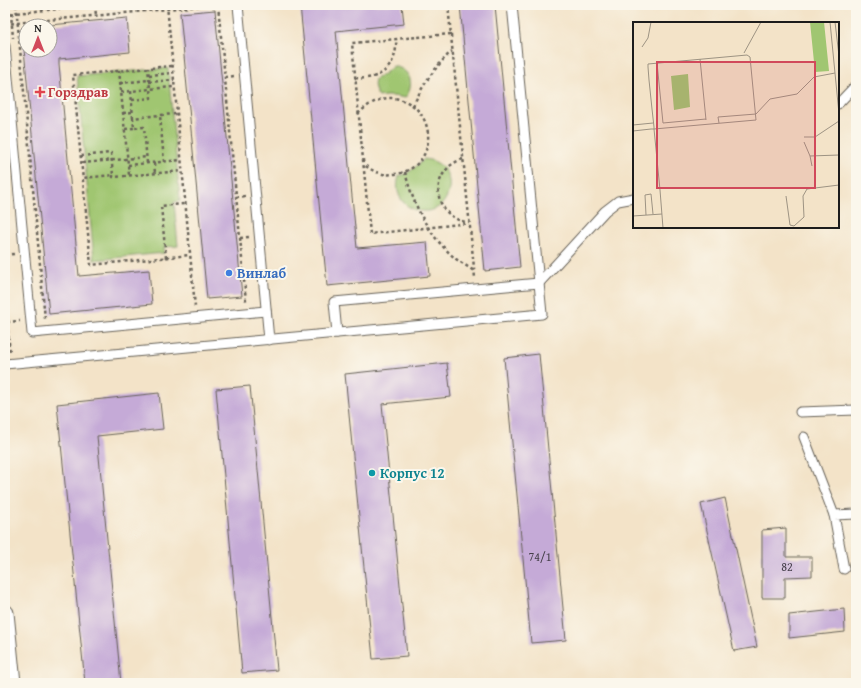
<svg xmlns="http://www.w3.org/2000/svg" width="861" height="688" font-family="'Gentium Book Plus',serif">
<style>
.green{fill:#a0c671;stroke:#5e7146}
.building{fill:#c5aad7}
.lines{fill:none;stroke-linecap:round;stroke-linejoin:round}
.lane-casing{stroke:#676258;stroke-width:11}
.street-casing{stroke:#676258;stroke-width:19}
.path{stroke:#676258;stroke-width:2.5;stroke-dasharray:3 3;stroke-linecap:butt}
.lane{stroke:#fff;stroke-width:9}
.street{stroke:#fff;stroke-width:17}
.health-dot{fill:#e0444e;stroke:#fbf7ec;stroke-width:1.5}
.shop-dot{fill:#3f7fe0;stroke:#fbf7ec;stroke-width:1.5}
.culture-dot{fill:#0f9aa8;stroke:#fbf7ec;stroke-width:1.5}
.labels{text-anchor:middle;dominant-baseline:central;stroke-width:4;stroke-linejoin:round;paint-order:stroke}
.number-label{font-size:12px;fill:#46404b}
.health-label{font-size:14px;font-weight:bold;fill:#be3a42;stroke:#fbf7ec;text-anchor:start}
.shop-label{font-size:14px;font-weight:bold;fill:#366cbe;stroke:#fbf7ec;text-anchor:start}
.culture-label{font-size:14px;font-weight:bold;fill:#0d838f;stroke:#fbf7ec;text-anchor:start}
.inset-road{fill:none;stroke:#9d9383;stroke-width:1}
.view{fill:#d1495b;fill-opacity:0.15;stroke:#d1495b;stroke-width:2}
.inset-edge{fill:none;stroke:#1c1c1c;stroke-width:2}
</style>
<rect width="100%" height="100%" fill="#fbf7ec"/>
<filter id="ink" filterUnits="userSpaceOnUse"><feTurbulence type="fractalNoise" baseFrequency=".025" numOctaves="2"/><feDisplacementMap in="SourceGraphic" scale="8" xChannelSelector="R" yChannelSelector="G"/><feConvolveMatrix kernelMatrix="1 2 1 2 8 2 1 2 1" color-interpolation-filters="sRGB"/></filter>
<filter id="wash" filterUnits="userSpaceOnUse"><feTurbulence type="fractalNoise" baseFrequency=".012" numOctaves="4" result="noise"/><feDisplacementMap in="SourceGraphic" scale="16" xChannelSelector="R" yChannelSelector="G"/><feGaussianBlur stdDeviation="0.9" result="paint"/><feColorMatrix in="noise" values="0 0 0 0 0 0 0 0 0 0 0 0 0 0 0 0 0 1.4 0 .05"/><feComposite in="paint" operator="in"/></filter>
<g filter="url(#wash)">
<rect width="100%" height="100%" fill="#f3e3c8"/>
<g class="green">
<path d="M 393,66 C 410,69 416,84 405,98 C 396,96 388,95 379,97 C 375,92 373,86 375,79 C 382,76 387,72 393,66 Z"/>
<polygon points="168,68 180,201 174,202 178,246 164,247 164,253 94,260 77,76"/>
<path d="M 424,159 C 461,162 455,214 422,211 C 416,211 410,208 405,204 C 397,196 396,186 399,176 C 410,173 416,167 424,159 Z"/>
</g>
<g id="blocks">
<g class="building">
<polygon points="300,5 402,5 404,24 336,31 357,248 427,242 430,276 327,286"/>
<polygon points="460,5 495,5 520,267 485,271"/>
<polygon points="215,10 242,296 207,299 180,13"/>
<polygon points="127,18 130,52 59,59 59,64 79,276 149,270 152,304 49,314 22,28 26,28 26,50 50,50 50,25"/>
<polygon points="539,354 566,640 531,643 504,358"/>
<polygon points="447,363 451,397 382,404 407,656 373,659 345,374"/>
<polygon points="250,386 277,670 242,673 216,389"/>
<polygon points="159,393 163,429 97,436 121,683 85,683 57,404"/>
<polygon points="725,498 757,647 734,651 701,504"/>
<polygon points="786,528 786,557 812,557 812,576 785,577 785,598 762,598 762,530"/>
<polygon points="844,609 845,632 789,638 789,615"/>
</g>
</g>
</g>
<g filter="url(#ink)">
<use href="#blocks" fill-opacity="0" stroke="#676258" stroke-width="1"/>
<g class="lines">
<g class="lane-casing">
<g id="lane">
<polyline points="238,5 269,340"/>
<polyline points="5,46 32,333 266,311"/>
<polyline points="838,104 856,85"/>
<polyline points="337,333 334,302 539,283 605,211 618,201 634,198"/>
<polyline points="5,364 542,314 512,5"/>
<polyline points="800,412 856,410"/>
<polyline points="804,437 834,515"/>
<polyline points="844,569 834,515 856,514"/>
</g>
</g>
<g class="street-casing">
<polyline id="street" points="5,613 12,683"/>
</g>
<g class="path">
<polyline points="16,5 45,319"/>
<polyline points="95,5 96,16"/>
<polyline points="167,5 195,307"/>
<polyline points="218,5 246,301"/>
<polyline points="448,5 475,278"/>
<polyline points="11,13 13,38"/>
<polyline points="5,14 99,5"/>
<polyline points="5,24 211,5"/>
<polyline points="451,34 352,43 370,234 469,223"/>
<polyline points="172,66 73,75 91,265 190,255"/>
<polyline points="119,70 129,175"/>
<polyline points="149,75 173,73"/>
<polyline points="225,77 235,76"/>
<path d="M 355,78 C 381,81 398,66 396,39"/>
<polyline points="149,82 174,80"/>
<polyline points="120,83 149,80"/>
<polyline points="121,92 131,91"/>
<polyline points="132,100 151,98 150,89 174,87"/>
<path d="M 413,106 C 423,84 435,67 452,51"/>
<polyline points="123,113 133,112"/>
<path d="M 358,114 C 369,103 383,95 399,99 C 436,109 439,162 401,173 C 395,174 389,175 383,174 C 375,172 370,169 364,165"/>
<polyline points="133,118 131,91 150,89 148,68"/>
<polyline points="125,129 134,128"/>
<polyline points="81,156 111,153 113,175 83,178"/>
<path d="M 463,159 C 457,161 451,164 447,169 C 429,189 441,218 466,222"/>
<polyline points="164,162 160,115 177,114"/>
<polyline points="82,163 147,157"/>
<polyline points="147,163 144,127 134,128 133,118 160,115"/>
<polyline points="154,163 155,173"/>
<polyline points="128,165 181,160"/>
<path d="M 405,172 C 414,207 428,235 456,259 C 462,263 468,267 474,271"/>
<polyline points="113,175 113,177 182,171"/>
<polyline points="236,197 246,196"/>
<polyline points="240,238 249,237"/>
<polyline points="5,255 14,254"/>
<polyline points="166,258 161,206 185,204"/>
<polyline points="5,300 10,353"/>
<polyline points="7,322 20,321"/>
</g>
<use href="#lane" class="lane"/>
<use href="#street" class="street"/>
</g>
</g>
<path class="health-dot" d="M38 86h4v4h4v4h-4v4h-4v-4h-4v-4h4z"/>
<circle class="shop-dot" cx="229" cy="273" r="4"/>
<circle class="culture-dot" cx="372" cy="473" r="4"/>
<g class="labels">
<g class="number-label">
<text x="540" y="556">74/1</text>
<text x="787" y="566">82</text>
</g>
<g class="health-label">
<text x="48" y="92">Горздрав</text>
</g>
<g class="shop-label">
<text x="237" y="273">Винлаб</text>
</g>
<g class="culture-label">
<text x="380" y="473">Корпус 12</text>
</g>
</g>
<g transform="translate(633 22)">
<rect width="206" height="206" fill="#f3e3c8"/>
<path d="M 177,0 L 191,0 L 196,49 L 182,50 ZM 55,52 L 57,85 L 41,88 L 38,54 Z" fill="#a0c671"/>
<path class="inset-road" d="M 197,0 L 206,92M 202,0 L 206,34M 9,25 L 15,16 L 18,0M 111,31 L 128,0M 67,37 L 73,98M 24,41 L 30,101 L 73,97M 86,101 L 85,95 L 123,92 L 137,77 L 164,72 L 181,55 L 202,51M 0,103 L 20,101M 0,109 L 18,107 L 21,107 L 123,98 L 117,35 L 114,33 L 15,42 L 15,45 L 16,58 L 19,87 L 21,105 L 21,107 L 27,168 L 30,206M 171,115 L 182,115 L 206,99M 171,120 L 177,134M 179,144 L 177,134 L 206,133M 153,174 L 157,203 L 161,204 L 171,195 L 170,174 L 174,167 L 206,163M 13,193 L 12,173 L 18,172 L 20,192M 0,194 L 29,192"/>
<path class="view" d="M 24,40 L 182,40 L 182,166 L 24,166 Z"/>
<rect width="206" height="206" class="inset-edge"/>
</g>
<rect width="861" height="688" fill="none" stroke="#fbf7ec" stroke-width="20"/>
<g transform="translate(38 38)"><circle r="19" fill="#fbf7ec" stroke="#a29f99"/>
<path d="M0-3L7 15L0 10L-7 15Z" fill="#d1495b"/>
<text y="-6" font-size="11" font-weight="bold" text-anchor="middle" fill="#1c1c1c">N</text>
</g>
</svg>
